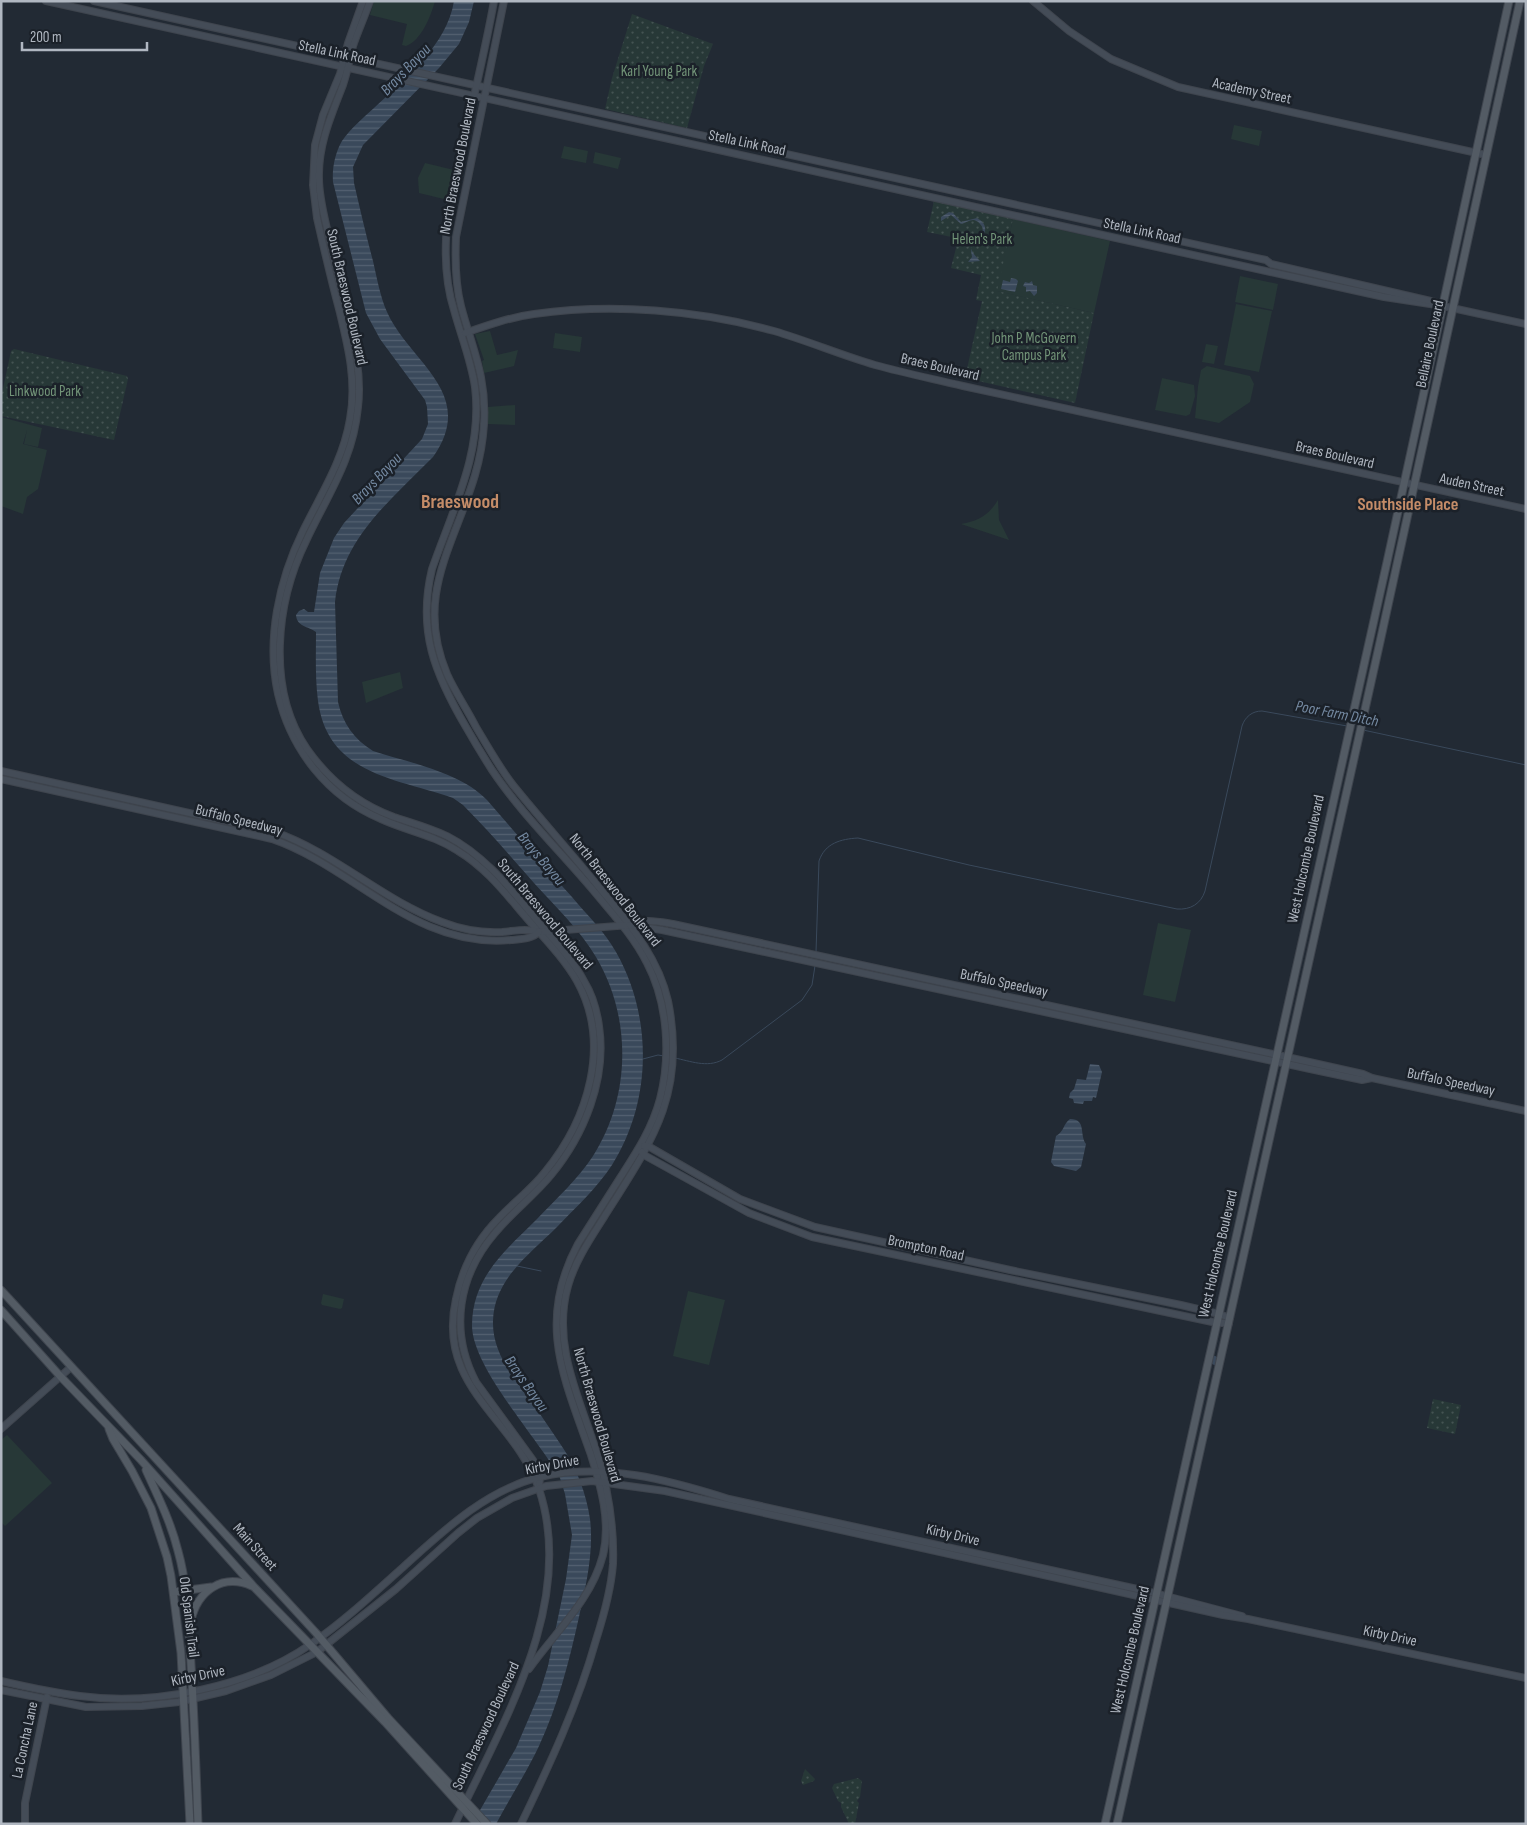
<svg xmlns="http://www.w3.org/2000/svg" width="1527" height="1825" font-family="'Sofia Sans Condensed',sans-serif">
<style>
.green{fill:#273837}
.park{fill:url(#park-dots)}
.water{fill:url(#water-rules)}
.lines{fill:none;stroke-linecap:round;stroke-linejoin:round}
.stream{stroke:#3a495b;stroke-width:1}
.river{stroke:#3a495b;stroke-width:8}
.secondary-casing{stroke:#3f454e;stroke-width:8}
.primary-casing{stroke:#3f454e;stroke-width:9}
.secondary{stroke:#444c57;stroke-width:6}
.primary{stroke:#535b64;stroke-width:7}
.labels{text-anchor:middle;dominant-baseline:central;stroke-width:5;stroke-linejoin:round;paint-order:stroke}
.street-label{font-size:15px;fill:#b0b7c1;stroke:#1b2129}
.park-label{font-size:15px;fill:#729478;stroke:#1b2129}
.water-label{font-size:16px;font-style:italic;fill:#7489a1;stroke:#1b2129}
.quarter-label{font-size:18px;font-weight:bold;fill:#c48c68;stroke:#1b2129}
.district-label{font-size:20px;font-weight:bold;fill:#c48c68;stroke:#1b2129}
</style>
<defs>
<pattern id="park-dots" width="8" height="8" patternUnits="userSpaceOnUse" patternTransform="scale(1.25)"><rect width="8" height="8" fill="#273837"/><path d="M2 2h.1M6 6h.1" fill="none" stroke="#445352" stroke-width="1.8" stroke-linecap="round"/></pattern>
<pattern id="water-rules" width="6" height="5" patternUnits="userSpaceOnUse" patternTransform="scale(1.25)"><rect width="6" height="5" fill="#3a495b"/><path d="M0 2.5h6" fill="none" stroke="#546171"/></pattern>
</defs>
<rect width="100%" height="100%" fill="#222a34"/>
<g class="green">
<path d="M 374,1 L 435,1 C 431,16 421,41 406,46 L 402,45 L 407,24 L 370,15 Z"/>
<polygon points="1234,125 1262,131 1259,146 1231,139"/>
<polygon points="564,146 588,151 586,163 561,158"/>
<polygon points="595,152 621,158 618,169 593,163"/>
<polygon points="425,163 454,170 448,200 419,193 418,178"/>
<polygon points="1013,219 1110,241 1094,313 996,291"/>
<polygon points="1240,276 1278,284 1273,310 1235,302"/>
<polygon points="1236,304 1272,311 1259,372 1224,365"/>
<polygon points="490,331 497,355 518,350 514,366 484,373 482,361 484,360 475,334"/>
<polygon points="555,333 582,337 580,352 553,348"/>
<polygon points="1206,344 1218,346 1214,364 1202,362"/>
<polygon points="1207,366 1250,376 1254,384 1250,402 1219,423 1195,418 1198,386 1201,370"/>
<polygon points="1162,378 1194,385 1195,396 1190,414 1186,416 1155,410"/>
<polygon points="515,405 515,425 488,424 488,407"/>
<polygon points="1,417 42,428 38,447 24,444 27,430 23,444 47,450 38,489 27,497 23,514 1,506"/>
<path d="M 998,500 L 999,520 L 1009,540 L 961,524 C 978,521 988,516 998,500 Z"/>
<polygon points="400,672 403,688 366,703 362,682"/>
<polygon points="1158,923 1191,930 1175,1002 1143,995"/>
<polygon points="688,1291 725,1300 709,1365 673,1356"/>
<polygon points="323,1294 344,1299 342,1308 340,1309 322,1305 321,1303"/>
<polygon points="7,1435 52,1483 5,1526 1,1522 1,1440"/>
</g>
<g class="park">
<polygon points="632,14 713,44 704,66 687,128 605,109 612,78"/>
<polygon points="934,201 1013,219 997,291 1094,313 1075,403 965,378 982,301 976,300 981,275 951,268 957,244 952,243 952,237 927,232"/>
<polygon points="14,349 127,376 128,379 114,440 1,416 1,398 11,351"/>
<polygon points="1433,1399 1461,1405 1455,1434 1427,1428"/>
<polygon points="805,1769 815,1779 814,1781 803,1785 801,1781"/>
<polygon points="858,1778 862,1781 860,1797 857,1801 859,1803 855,1824 849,1824 841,1807 841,1803 838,1801 832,1788 834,1784"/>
</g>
<g class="water">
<path d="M 454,1 L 474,1 L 469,22 L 459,44 L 439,68 L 363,145 L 353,167 L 354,183 C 360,209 366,235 373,261 C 377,278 380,296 387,312 C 410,363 478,393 433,457 C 390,501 342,538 335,602 L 338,702 C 343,724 354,739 373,751 C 410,763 460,772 487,800 C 515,832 543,865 572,897 C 587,915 605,932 616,952 C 653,1017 652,1102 612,1165 C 597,1188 576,1207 557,1227 C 530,1254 494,1279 493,1321 C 492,1354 515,1379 533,1404 C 543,1418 553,1433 563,1448 C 577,1469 586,1493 590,1519 C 594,1552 586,1585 579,1617 C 569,1662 558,1705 539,1746 C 526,1773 510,1798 496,1824 L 472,1824 L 516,1748 L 540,1692 L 548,1666 L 566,1579 L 572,1535 L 565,1494 L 560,1478 C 538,1438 473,1369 472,1326 C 472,1277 506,1250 537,1219 C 556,1199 578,1179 593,1156 C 631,1097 632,1017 596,957 C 580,930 555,906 534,883 C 511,857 488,830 463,805 L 453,798 C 396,778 328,775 318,701 C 315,678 316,655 316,632 C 308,626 297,627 296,615 L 299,611 L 304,609 L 308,612 L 314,612 L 320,573 L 334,538 L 344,523 L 422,439 L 428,424 L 427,407 L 425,400 L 380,339 L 366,313 L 333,182 C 332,168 335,153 342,141 C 351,128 363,118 374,108 C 405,79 447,45 454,1 Z"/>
<path d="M 949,212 L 953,213 L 961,222 L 977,218 C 984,222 987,227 984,234 C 971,248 965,245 980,261 L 968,262 L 972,257 L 971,250 L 972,244 C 976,238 988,232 980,224 C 979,222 975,220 973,220 C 969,220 965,223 961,224 L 951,215 L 941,221 L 941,217 Z"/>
<polygon points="1011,278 1016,279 1018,281 1015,292 1001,289 1003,280 1010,282"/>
<polygon points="1032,281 1033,285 1037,286 1037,293 1034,296 1030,291 1026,292 1026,287 1023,286 1025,282 1029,283"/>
<polygon points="1090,1064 1099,1065 1102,1072 1096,1098 1093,1097 1092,1101 1084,1101 1083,1104 1074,1103 1073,1099 1069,1098 1070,1093 1074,1089 1077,1079 1086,1080"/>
<path d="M 1070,1119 C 1087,1119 1079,1135 1086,1144 L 1081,1167 L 1076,1171 L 1054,1166 L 1051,1162 L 1056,1136 C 1064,1132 1063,1124 1070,1119 Z"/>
</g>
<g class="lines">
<g class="stream">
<polyline points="1363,730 1526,765"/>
<path d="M 816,952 L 819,861 C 825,843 841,839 858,838 L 969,865 L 1177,909 C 1190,910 1201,904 1205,891 L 1242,726 C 1245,717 1252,711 1262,711 L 1347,726"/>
<path d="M 675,1058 C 690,1061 707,1068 722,1060 L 802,1000 L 812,985 L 815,966"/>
<polyline points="643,1059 658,1055 664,1056"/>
<polyline points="517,1266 541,1271"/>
</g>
<polyline class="river" points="1214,1360 1215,1361"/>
<g class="secondary-casing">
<g id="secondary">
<polyline points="46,1 1116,238 1384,297 1443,306 1526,324"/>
<polyline points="94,1 1266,260 1271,264 1435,302"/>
<path d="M 363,1 L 348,43 L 340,74 L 323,115 L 315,145 L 313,185 L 317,218 C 324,249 331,279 339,309 C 348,346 357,381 350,419 C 343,461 321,494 303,531 C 279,580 266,640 278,694 C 291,750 328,797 381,819 C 407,831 434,835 458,851 C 488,869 508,897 531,923 C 547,941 565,960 577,981 C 612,1044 588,1120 545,1172 C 532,1189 514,1202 499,1218 C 477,1240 462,1269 456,1299 C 436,1388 515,1418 539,1489 C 577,1603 502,1724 455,1824"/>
<path d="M 370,1 C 365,16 358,31 353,46 C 350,59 347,73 343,85 C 331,116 318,145 319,178 C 319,197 324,215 328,233 C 334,260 340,286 346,312 C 354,343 362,374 358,407 C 353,460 328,494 306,541 C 276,602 266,689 307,749 C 329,780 358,804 394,817 C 412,823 430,828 447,836 C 486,856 512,891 540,924 C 555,942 573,960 584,981 C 592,994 597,1011 599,1026 C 607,1079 584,1135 551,1175 C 534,1196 512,1212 495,1233 C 458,1276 449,1331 476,1382 L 533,1460 L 540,1477 L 539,1488"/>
<path d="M 494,1 C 485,51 473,100 462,149 C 455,179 447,208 446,239 C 445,262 447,288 454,310 C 461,336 471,360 475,387 C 483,452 453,509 432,569 C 417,631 435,674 466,727 C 474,741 483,756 492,770 C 520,812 559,850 592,889 C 611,912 633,935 647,963 C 668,1003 671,1056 660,1099 C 652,1129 636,1153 620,1178 C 606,1200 592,1222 578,1244 C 536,1322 564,1378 591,1455 C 601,1487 611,1522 603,1555 C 591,1601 555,1632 529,1669"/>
<path d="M 504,1 L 456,237 C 455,260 455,283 461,306 C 472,348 487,377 484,424 C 483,441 480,458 475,475 C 454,546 414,596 447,674 C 455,692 467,709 476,727 C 488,747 499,767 513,785 C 542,821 573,855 602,891 C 630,925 658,957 668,1001 C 687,1094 651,1143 604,1217 C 590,1239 575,1261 568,1286 C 548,1357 593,1420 606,1487 C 611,1512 614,1539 613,1564 C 611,1590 604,1615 596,1640 C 578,1704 550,1764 521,1824"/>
<polyline points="1033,1 1069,31 1111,59 1178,87 1486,155"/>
<path d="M 465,333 C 488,325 511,317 534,314 C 612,303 699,310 774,331 C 808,341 841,355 875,365 C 904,373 934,379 963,386 L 1526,509"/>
<path d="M 1,771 L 275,832 C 335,853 382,900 442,922 C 460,929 482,933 502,932 C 515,931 526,928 539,932 L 630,925 L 662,930 L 1310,1069 L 1362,1080 L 1372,1078"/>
<path d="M 1,779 L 272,839 C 356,868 414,949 511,940 C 521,939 532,939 539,932"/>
<path d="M 630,925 C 642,918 660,922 673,924 L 1287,1057 L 1363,1074 L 1372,1078 L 1526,1111"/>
<polyline points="644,1146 648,1146 740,1199 815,1227 1010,1270 1181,1305 1219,1314 1230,1318"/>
<polyline points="642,1152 644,1155 749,1213 812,1237 1217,1323 1229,1323"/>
<polyline points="1,1429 71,1367"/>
<path d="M 1,1681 C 27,1687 54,1693 80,1696 C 154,1706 250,1687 311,1644 C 343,1622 372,1595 401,1569 C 441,1533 485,1490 540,1477 C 604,1462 669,1480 729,1499 L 1151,1592 L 1242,1616"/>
<polyline points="1,1690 86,1707 142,1706 179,1702 226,1691 271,1675 317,1652 396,1589 458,1533 477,1518 512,1498 546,1486 592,1481 665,1491 1223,1615 1248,1619 1526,1678"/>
<polyline points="25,1824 25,1803 47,1697"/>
</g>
</g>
<g class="primary-casing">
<g id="primary">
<polyline points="1,1290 317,1634 388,1718 487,1824"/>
<polyline points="1,1310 60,1376 141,1460 255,1588 385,1722 477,1824"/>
<polyline points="109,1429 113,1439 132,1471 151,1508 167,1557 171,1576 181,1653 190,1824"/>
<path d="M 146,1470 C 158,1497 171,1522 178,1551 C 187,1583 188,1616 190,1649 C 194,1707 196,1765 198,1824"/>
<polyline points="174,1592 211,1587"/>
<path d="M 191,1620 C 198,1591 222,1573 252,1586"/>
<polyline points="1105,1824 1387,562 1509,1"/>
<polyline points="1117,1824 1380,642 1520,1"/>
</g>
</g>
<use href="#secondary" class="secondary"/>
<use href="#primary" class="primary"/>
</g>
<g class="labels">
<g class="street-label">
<text transform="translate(337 53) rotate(12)">Stella Link Road</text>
<text transform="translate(1252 91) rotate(12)">Academy Street</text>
<text transform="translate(747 143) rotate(12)">Stella Link Road</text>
<text transform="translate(458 166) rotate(-79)">North Braeswood Boulevard</text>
<text transform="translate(1142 231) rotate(12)">Stella Link Road</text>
<text transform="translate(347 297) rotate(77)">South Braeswood Boulevard</text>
<text transform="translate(1430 344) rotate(-78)">Bellaire Boulevard</text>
<text transform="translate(940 367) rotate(13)">Braes Boulevard</text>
<text transform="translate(1335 455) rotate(13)">Braes Boulevard</text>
<text transform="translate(1472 485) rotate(12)">Auden Street</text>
<text transform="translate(239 820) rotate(14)">Buffalo Speedway</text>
<text transform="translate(1306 859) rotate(-78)">West Holcombe Boulevard</text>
<text transform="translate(615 890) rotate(52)">North Braeswood Boulevard</text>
<text transform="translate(545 914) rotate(50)">South Braeswood Boulevard</text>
<text transform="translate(1004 983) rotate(12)">Buffalo Speedway</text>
<text transform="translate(1451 1082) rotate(12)">Buffalo Speedway</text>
<text transform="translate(926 1248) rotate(12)">Brompton Road</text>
<text transform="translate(1218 1254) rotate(-77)">West Holcombe Boulevard</text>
<text transform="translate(597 1415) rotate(74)">North Braeswood Boulevard</text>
<text transform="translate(552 1465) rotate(-11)">Kirby Drive</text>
<text transform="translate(953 1535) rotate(13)">Kirby Drive</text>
<text transform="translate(255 1547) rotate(48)">Main Street</text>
<text transform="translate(189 1617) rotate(83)">Old Spanish Trail</text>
<text transform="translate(1390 1636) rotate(12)">Kirby Drive</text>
<text transform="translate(1130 1650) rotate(-77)">West Holcombe Boulevard</text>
<text transform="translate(198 1676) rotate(-12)">Kirby Drive</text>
<text transform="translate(486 1726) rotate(-65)">South Braeswood Boulevard</text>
<text transform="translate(25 1740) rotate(-78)">La Concha Lane</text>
</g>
<g class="park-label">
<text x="659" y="71">Karl Young Park</text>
<text x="982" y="239">Helen's Park</text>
<text x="1034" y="338">John P. McGovern<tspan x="1034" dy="17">Campus Park</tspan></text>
<text x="45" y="391">Linkwood Park</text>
</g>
<g class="water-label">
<text transform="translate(406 70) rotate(-46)">Brays Bayou</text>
<text transform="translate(377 479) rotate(-46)">Brays Bayou</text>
<text transform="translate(1337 714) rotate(11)">Poor Farm Ditch</text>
<text transform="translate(541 859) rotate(50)">Brays Bayou</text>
<text transform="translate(526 1384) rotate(55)">Brays Bayou</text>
</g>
<g class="quarter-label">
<text x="1408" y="504">Southside Place</text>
</g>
<g class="district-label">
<text x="460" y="502">Braeswood</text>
</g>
</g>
<rect width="1527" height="1825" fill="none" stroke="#b0b7c1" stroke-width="5"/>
<path d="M22 42v8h125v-8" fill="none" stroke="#b0b7c1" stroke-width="2.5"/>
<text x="30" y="42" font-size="15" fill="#b0b7c1" stroke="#1b2129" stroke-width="4" paint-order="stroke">200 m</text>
</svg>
